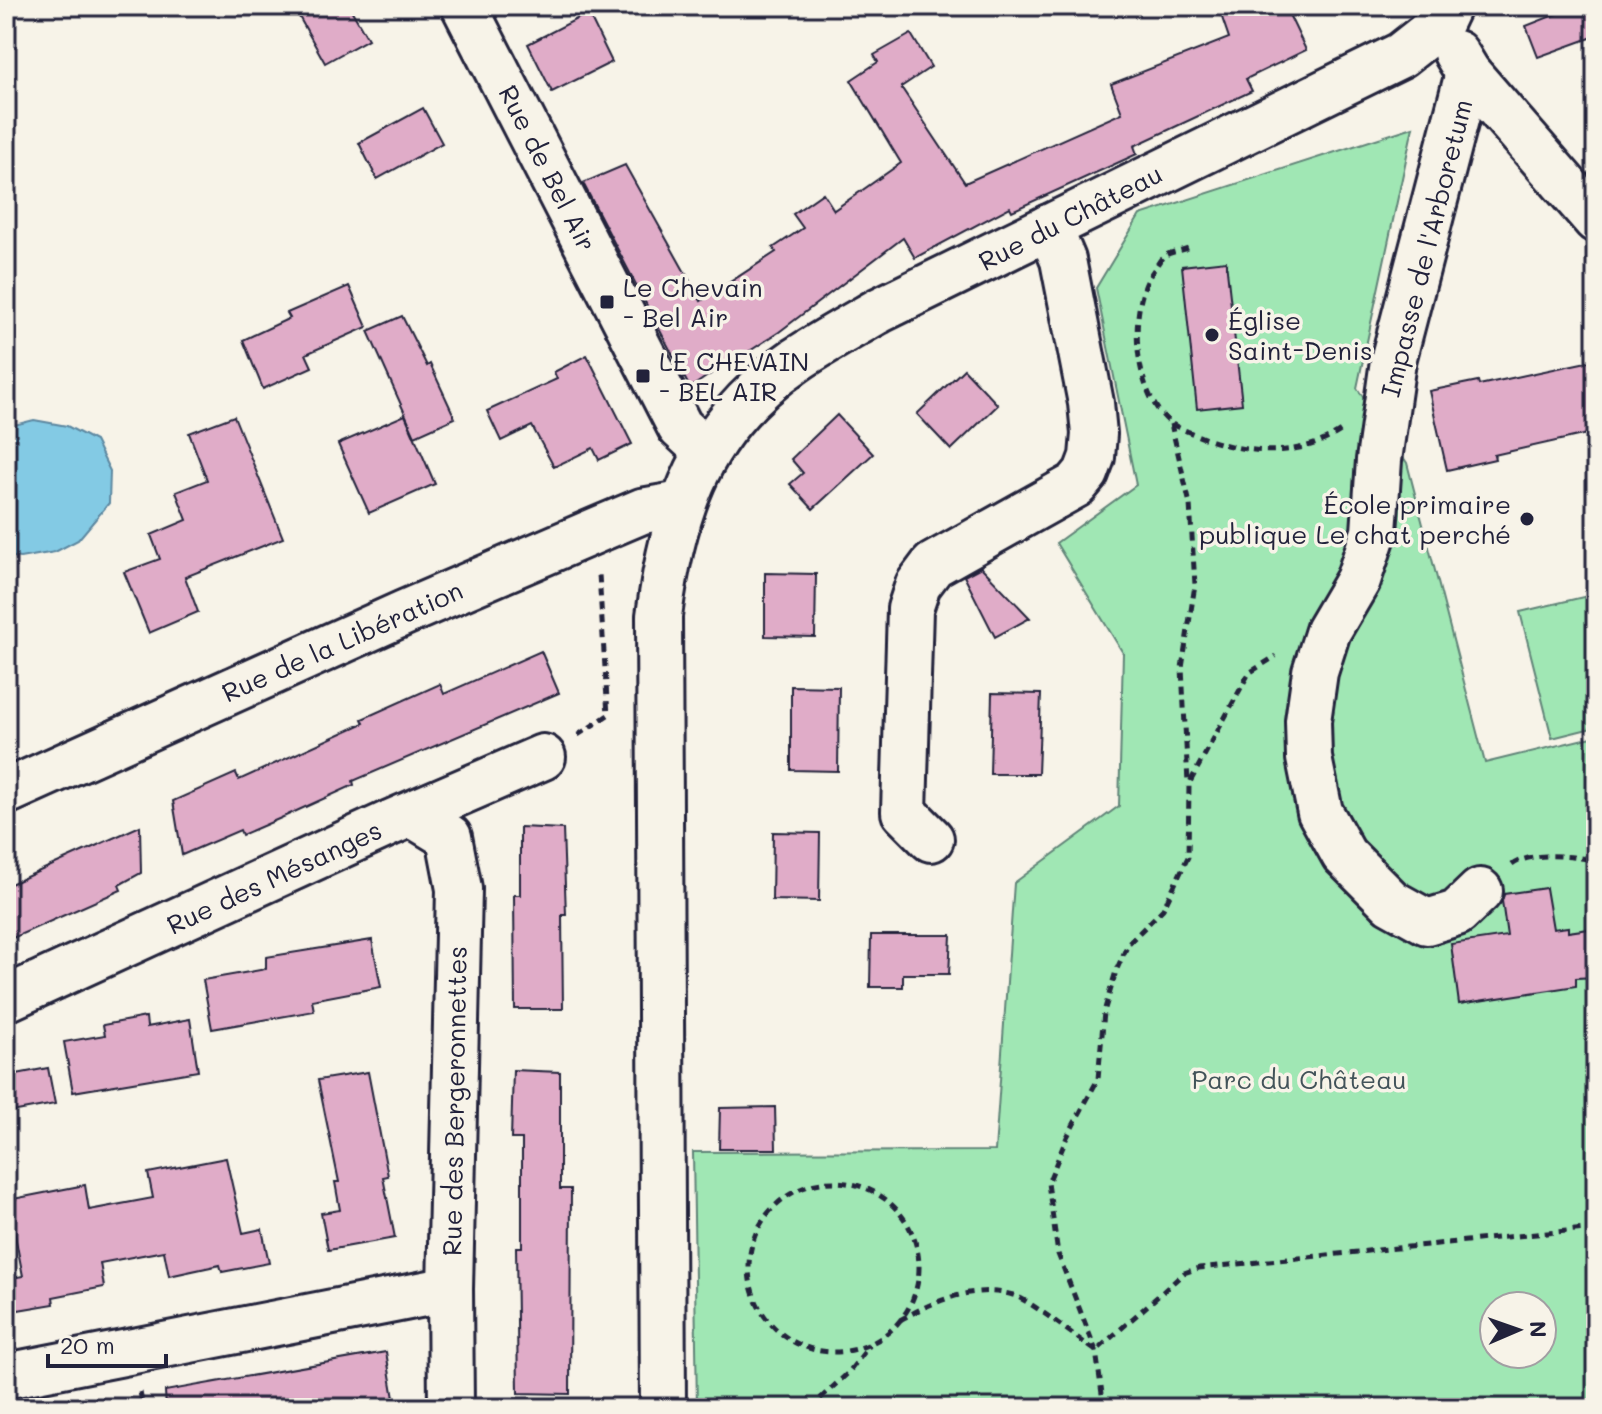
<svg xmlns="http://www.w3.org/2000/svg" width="1602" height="1414" font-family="Mali,sans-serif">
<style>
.green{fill:#a0e7b4;stroke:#618478;stroke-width:2;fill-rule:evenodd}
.water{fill:#83cae4;stroke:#5c87a0;stroke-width:2}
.building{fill:#e0acc8;stroke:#22223b;stroke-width:2}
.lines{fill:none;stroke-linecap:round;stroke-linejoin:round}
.minor-casing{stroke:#22223b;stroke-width:50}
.path{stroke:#22223b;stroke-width:5;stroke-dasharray:8 6;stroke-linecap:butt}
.minor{stroke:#f7f3e8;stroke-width:44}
.poi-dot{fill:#22223b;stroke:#f7f3e8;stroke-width:3}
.labels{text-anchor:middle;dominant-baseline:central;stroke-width:7;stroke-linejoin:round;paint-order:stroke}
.street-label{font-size:26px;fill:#22223b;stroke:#f7f3e8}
.poi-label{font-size:26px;fill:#22223b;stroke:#f7f3e8;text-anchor:start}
.park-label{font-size:26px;fill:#425359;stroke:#f7f3e8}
</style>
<rect width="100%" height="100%" fill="#f7f3e8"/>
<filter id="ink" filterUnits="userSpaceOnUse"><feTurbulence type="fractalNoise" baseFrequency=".0125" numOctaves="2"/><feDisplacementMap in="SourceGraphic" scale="16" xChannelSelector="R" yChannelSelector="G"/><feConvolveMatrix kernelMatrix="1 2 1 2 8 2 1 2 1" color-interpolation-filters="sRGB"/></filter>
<g filter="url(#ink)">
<g class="green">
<path d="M 1413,127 L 1357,388 L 1407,463 L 1485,763 L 1596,736 L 1596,1408 L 697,1408 L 693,1152 L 995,1151 L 1014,883 L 1119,806 L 1123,653 L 1056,543 L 1136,485 L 1096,288 L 1140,215 ZM 1494,1306 L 1542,1306 L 1542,1354 L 1494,1354 Z"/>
<polygon points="1596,594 1596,727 1552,738 1520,612"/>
</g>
<polygon class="water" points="34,420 67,426 95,441 110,471 109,503 78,540 55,552 20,558 6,556 6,427"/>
<g class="building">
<polygon points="293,6 349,6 368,39 325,63"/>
<polygon points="1218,6 1285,6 1306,50 1246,79 1252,91 1134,146 1137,154 1012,211 1010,207 915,258 903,238 779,332 739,358 737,356 690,388 583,183 625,165 701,301 776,252 773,248 803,228 793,214 823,193 834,210 901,163 851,80 878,62 874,55 911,34 931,67 901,87 965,183 1122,113 1111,84 1229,38"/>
<polygon points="1577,6 1596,6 1596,36 1538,57 1526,26"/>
<polygon points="588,13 612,62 552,92 528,44"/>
<polygon points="423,108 442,143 377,179 359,143"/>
<polygon points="1226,261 1242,404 1197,409 1182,266"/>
<polygon points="349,286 367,327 306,354 312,367 263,389 243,340 290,318 287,313"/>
<polygon points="402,316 427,366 430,364 455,418 415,436 368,331"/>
<polygon points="587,355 632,444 599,460 593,448 554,467 532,426 501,441 487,411 557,379 554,372"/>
<polygon points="1596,360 1596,432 1494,455 1495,459 1447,470 1429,391 1478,381 1479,385"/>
<polygon points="964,369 998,405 951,450 917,414"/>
<polygon points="405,415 435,484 369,513 338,444"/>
<polygon points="837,415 873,454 813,509 790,484 803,473 791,459"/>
<polygon points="234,416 283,538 185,577 198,612 149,633 124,572 160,559 151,535 187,520 176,492 207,480 189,433"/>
<polygon points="981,567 1030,618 995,637 964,576"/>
<polygon points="765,573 816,574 815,637 765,636"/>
<polygon points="541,651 559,693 353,781 354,785 281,818 242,835 240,830 182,855 173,801 236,773 239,780 364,723 362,719 440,684 444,694"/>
<polygon points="791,686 839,687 838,771 791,770"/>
<polygon points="992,693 1041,694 1038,774 990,774"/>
<polygon points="140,826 141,873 119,885 121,890 6,941 6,886"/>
<polygon points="520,827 563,829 566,915 562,915 563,1009 515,1009 514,895 520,895"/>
<polygon points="773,832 820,833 819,901 772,900"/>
<polygon points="1546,888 1553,929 1568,927 1568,932 1596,928 1596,977 1576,978 1576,986 1459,1004 1451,944 1507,936 1502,901 1504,894"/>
<polygon points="871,935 951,935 949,974 903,974 903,987 870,987"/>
<polygon points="372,940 381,987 312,1000 314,1011 212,1029 203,980 266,969 266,957"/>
<polygon points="146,1017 147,1027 190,1019 198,1071 73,1092 64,1042 105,1035 103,1025"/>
<polygon points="48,1068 55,1104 6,1113 6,1076"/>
<polygon points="513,1070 560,1072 560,1189 571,1189 570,1394 518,1393 516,1247 522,1247 522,1139 511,1139"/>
<polygon points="368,1072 388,1176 383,1177 395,1238 328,1250 321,1213 340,1210 335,1182 339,1182 318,1080"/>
<polygon points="775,1107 776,1149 719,1149 720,1108"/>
<polygon points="226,1158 243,1233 262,1229 269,1263 222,1272 220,1265 169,1276 164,1251 100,1263 104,1287 53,1297 54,1304 6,1312 6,1279 23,1276 8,1200 85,1185 89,1210 153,1198 148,1173"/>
<polygon points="386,1352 395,1404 373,1408 304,1408 303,1401 268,1408 166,1408 165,1391"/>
</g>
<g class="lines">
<g class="minor-casing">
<g id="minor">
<polyline points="464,6 680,427 706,451"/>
<polyline points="1456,53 1468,73 1596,220"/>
<polyline points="1468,73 1393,361 1379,460 1374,532 1358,580 1328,631 1315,672 1308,721 1309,758 1320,812 1344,855 1391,902 1427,922 1457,913 1480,891"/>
<polyline points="6,792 404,613 597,530 642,511 682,504"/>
<polyline points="413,815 449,837 459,889 450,1289 451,1408"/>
<polyline points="931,839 904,812 910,609 918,585 933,565 1076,485 1086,473 1092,457 1094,434 1091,403 1063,260 1049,227"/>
<polyline points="6,999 390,823 543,757"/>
<polyline points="6,1376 450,1289"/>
<path d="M 663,1408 L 659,616 C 673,507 701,425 796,360 C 823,342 852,326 880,310 L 1401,55 L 1439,25 L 1448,6"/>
</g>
</g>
<g class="path">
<path d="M 1188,248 C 1181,251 1170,252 1164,256 C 1160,259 1156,267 1153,271 C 1127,307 1133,396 1172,424 C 1178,428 1187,431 1194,434 C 1240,454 1299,460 1342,430"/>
<polyline points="1171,424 1190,504 1195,585 1182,668 1188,783"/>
<polyline points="578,735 608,715 599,574"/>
<path d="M 1512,865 C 1530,851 1575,856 1596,861"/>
<circle cx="834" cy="1267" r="85"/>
<path d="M 900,1320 C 934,1301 974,1284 1013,1295 C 1030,1300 1078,1339 1096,1351 L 1184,1273 L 1199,1268 L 1596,1228"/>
<polyline points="140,1392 143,1408"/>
<polyline points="810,1408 848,1373 870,1345"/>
<polyline points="1104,1408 1096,1351 1058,1254 1048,1183 1067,1137 1098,1079 1104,1012 1116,971 1128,944 1163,909 1188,857 1189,784 1249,673 1276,656"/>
</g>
<use href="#minor" class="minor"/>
</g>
</g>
<g class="poi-dot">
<rect x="599" y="294" width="16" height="16" rx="4"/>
<circle cx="1212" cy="335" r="8"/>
<rect x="635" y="368" width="16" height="16" rx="4"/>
<circle cx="1527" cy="519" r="8"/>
</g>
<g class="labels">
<g class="street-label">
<text transform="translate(548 168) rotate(63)">Rue de Bel Air</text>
<text transform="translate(1070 217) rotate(-27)">Rue du Château</text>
<text transform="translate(1426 248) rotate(-76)">Impasse de l'Arboretum</text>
<text transform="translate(342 641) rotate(-24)">Rue de la Libération</text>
<text transform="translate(274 877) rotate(-25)">Rue des Mésanges</text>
<text transform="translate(454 1101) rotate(-89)">Rue des Bergeronnettes</text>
</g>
<g class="poi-label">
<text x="623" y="287">Le Chevain<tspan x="623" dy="30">- Bel Air</tspan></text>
<text x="1228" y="320">Église<tspan x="1228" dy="30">Saint-Denis</tspan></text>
<text x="659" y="361">LE CHEVAIN<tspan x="659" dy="30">- BEL AIR</tspan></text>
<text x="1511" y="504" text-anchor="end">École primaire<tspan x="1511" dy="30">publique Le chat perché</tspan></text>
</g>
<g class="park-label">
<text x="1299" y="1079">Parc du Château</text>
</g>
</g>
<rect width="1602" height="1414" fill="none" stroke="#f7f3e8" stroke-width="32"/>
<rect x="16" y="16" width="1570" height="1382" fill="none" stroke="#22223b" stroke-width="3" filter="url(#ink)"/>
<g transform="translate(1518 1330) rotate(88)"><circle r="38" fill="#f7f3e8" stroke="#a29fa3" stroke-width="2"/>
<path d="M0-6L14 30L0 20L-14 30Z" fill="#22223b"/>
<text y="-12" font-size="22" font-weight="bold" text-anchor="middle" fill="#22223b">N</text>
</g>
<path d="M48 1354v12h118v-12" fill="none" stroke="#22223b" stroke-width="4"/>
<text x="60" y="1354" font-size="24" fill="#22223b" stroke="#f7f3e8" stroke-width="6" paint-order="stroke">20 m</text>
</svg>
